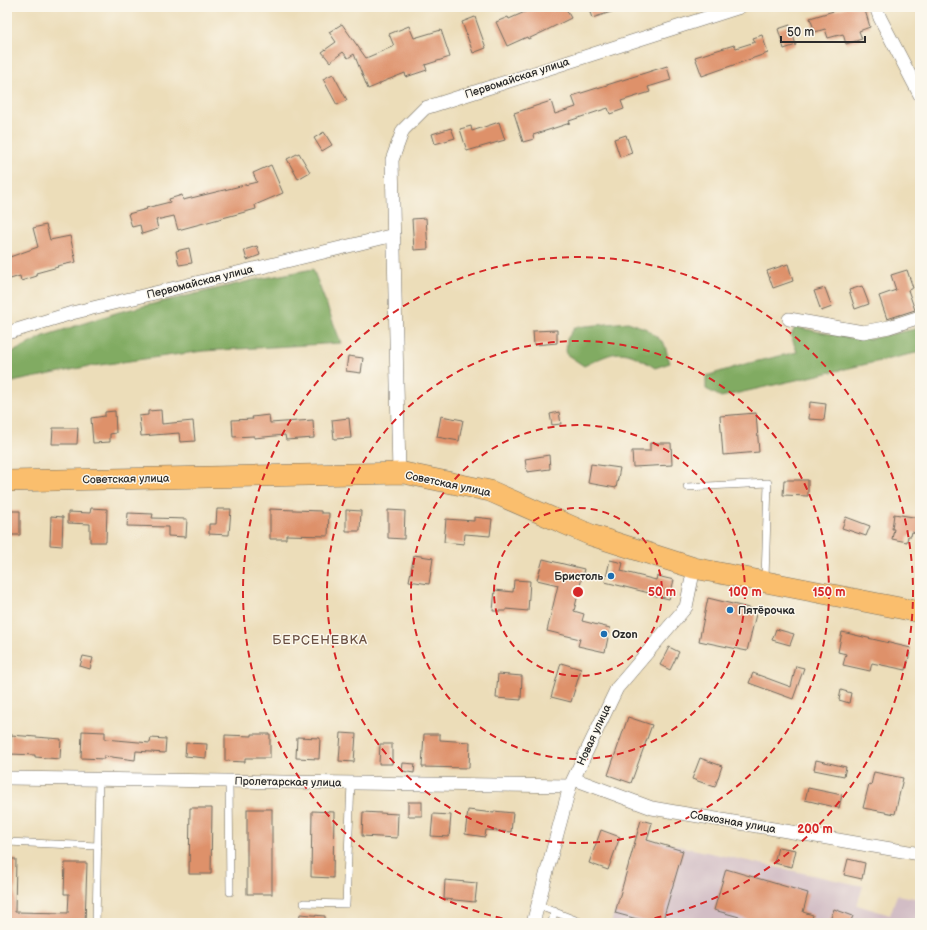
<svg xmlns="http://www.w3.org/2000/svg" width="927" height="930" font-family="'Balsamiq Sans',sans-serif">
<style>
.industrial{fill:#d2bdc5}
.forest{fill:#81ab62;stroke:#566b46}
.building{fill:#de916a}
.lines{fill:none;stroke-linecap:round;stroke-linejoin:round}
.service-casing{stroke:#6f695d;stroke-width:8}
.minor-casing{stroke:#6f695d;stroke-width:14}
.primary-casing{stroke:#6f695d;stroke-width:22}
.service{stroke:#fff;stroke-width:7}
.minor{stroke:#fff;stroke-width:13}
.primary{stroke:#fabe6d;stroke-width:21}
.ring{fill:none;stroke:#d62828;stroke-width:2;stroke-dasharray:7 5}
.poi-dot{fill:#1f6fb2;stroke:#fbf7ec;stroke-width:1.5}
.labels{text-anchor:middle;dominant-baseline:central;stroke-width:3;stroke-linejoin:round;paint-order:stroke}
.street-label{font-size:11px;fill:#2b2b2b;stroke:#fbf7ec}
.poi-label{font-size:11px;font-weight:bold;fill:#2b2b2b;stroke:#fbf7ec;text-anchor:start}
.quarter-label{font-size:13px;letter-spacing:1px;fill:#6a4f41;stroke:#fbf7ec}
.centre{fill:#d62828;stroke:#fbf7ec;stroke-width:2}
.ring-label{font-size:12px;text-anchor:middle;font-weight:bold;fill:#d62828;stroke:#fbf7ec;stroke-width:3;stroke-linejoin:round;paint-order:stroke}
</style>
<rect width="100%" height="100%" fill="#fbf7ec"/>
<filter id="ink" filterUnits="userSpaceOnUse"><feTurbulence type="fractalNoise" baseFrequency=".025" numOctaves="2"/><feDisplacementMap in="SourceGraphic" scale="8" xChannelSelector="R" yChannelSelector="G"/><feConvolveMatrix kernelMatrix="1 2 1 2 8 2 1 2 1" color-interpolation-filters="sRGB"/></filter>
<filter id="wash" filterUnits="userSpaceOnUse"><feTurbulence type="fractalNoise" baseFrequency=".012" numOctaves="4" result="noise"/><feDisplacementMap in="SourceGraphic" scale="16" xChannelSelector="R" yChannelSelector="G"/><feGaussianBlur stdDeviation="0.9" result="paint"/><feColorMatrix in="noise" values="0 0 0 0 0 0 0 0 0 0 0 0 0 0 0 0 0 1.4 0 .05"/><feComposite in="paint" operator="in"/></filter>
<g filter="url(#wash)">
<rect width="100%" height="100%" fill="#ecddb9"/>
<polygon class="industrial" points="637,837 863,886 857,905 890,915 897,895 920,899 920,923 611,923"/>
<g class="forest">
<polygon points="313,269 341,343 203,351 85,367 17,381 7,384 7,355 44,336 119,312 254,280"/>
<path d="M 628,322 L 647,329 L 664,343 L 670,363 L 655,368 C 623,347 617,350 584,366 L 566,354 L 567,339 L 575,327 Z"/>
<polygon points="795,327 850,338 869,339 920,328 920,352 721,397 706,389 706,376 745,364 797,352 791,336"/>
</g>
<g id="blocks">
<g class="building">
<polygon points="536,7 565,7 571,18 543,32 528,39 527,37 507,46 496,22 508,17 509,19"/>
<polygon points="588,7 621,7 621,9 592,18"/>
<polygon points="847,7 864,7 870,27 859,31 862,39 846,44 843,34 828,38 825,29 815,32 810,18"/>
<polygon points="475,17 486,48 473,53 462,22"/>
<polygon points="342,24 366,58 394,46 389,34 409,26 414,38 441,30 450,57 425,65 427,70 406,77 405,73 380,83 380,84 368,89 354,54 348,58 343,52 330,62 322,52 336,42 329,32"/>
<polygon points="790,25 796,45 784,49 778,29"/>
<polygon points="762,35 768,53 702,76 695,57 734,45 736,48 755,42 753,38"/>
<polygon points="667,66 671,80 648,87 650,92 621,101 624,109 610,114 608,108 569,121 570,123 533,135 534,139 523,142 514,113 551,101 555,114 576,107 572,96"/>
<polygon points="333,74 347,100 337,105 323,79"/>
<polygon points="499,122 505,140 467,151 460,129 471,126 472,131"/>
<polygon points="451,128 455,138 435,144 432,134"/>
<polygon points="324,132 332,145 322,151 314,138"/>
<polygon points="626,135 632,153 620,157 614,139"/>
<polygon points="299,153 310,172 298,179 287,159"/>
<polygon points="271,165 283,193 255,205 256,209 178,230 174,216 156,220 158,229 142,234 140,225 132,227 128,214 147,209 146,208 170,202 169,199 182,195 183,200 257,182 253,173"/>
<polygon points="426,218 428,249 414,250 412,219"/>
<polygon points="46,225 50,240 70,236 76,262 57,266 58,267 36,273 37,276 21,281 20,276 7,280 7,258 38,247 33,228"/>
<polygon points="257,246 260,255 247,260 244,250"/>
<polygon points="189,248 192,263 179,265 176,251"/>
<polygon points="788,264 793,281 773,288 767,271"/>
<polygon points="907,270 913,288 908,290 915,310 887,319 879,296 896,290 891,275"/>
<polygon points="862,286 869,304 855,309 849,290"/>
<polygon points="825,288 832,307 821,311 814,291"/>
<polygon points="557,330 557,343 534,345 533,331"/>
<polygon points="348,356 363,358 361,373 346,371"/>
<polygon points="810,402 826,404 824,420 809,419"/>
<polygon points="161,410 162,424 193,421 195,441 180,442 179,433 141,436 139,416 148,415 148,411"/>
<polygon points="115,411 116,433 110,434 110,442 93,443 91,418 105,416 105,412"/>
<polygon points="559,412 561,424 552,425 550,414"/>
<polygon points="756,413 759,452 723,455 720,416"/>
<polygon points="269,415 270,423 313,420 314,438 286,440 285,435 254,438 254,436 233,437 232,420 253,419 252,417"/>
<polygon points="441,416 463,420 459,441 437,437"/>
<polygon points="349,418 351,438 334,439 332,420"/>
<polygon points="53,428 78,428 77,444 52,444"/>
<polygon points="650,443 671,443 672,465 633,467 632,451 650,451"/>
<polygon points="549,455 550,469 527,472 525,459"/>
<polygon points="591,464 620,468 616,488 588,483"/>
<polygon points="784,480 808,480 808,496 783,495"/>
<polygon points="91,508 107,509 106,542 90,542 90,524 68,523 68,512 90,513"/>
<polygon points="217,509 231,509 229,535 209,534 209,524 216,524"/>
<polygon points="270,509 321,511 321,513 329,513 328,536 286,535 286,539 270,539"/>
<polygon points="346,510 361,511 360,531 346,531"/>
<polygon points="388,510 405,511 404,539 388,538"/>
<polygon points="7,511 20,511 20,535 9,535 10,525 7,525"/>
<polygon points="128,513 153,514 152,518 187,519 186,537 168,536 168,527 127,526"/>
<polygon points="894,514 920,518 920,534 912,532 911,536 908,536 907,542 892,539 894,529 892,529"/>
<polygon points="51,516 63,517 62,546 50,545"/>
<polygon points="474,517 492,519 490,536 465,534 464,544 444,542 446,519 474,521"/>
<polygon points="846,517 870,526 866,536 842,528"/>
<polygon points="414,555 433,558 429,584 409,581"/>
<polygon points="543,559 584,569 574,611 584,614 582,621 610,628 605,652 578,646 580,639 547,631 558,585 537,580"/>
<polygon points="610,560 623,563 621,571 656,580 657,576 674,580 669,599 652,595 653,594 605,582"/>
<polygon points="514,580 530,581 528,611 506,609 506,611 493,611 495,590 513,592"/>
<polygon points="708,598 757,610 747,651 699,641"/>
<polygon points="776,629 794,634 790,645 772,640"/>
<polygon points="842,632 911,648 906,670 872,663 870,671 843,665 846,654 838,652"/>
<polygon points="669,647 679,652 670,670 660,665"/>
<polygon points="83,656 93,658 90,669 80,666"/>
<polygon points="561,663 581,669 571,702 551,697"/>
<polygon points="796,666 804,668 793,699 749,683 753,673 791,687"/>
<polygon points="498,674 522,676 521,700 496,698"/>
<polygon points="841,690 851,693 849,703 839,700"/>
<polygon points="628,717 652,725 631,783 608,775"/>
<polygon points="82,731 105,732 105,739 150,743 151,738 166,739 165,753 136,751 135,760 104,756 104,759 81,758"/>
<polygon points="341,733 356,734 354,762 339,761"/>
<polygon points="252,734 270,734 270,758 245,758 245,762 225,761 225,735 252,736"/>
<polygon points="424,734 440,734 440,740 470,742 469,768 422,767"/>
<polygon points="11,735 61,739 60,759 35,757 35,755 10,754"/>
<polygon points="297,737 320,738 319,759 296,758"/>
<polygon points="186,743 207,744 206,758 185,756"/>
<polygon points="380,744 392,744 392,764 379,764"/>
<polygon points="700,758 722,766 715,787 692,779"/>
<polygon points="816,760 846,767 844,776 814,770"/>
<polygon points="403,763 415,764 414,773 402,771"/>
<polygon points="874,772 903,778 895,814 863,808 869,784 871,785"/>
<polygon points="808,788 842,795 839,808 805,800"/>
<rect x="408" y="802" width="14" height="14"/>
<polygon points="190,808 212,808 211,874 189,874"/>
<rect x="247" y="809" width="25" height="85"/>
<polygon points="468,810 494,813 494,811 513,813 511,832 486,830 485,837 465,834"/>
<polygon points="312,811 334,812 333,878 311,877"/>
<polygon points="363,812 398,814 397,838 362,836"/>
<polygon points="433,814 451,815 449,837 431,836"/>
<polygon points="641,820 652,823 647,840 683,851 662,923 652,923 615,913"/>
<polygon points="601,830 620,837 608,870 589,863"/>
<polygon points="778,847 796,850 792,867 774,863"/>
<polygon points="7,859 16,859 15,912 68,913 69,894 64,894 65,863 87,863 85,923 7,923"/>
<polygon points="848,859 865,863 862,879 844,875"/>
<polygon points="726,869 808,893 803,912 813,915 811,923 761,923 714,910"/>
<polygon points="445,880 477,883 475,902 444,899"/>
<polygon points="834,909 853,916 850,923 829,923"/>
<polygon points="300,914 325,916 325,923 299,923"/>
</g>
</g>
</g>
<g filter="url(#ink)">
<use href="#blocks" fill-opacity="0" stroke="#6f695d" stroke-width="1"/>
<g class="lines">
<g class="service-casing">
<g id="service">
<polyline points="687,487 768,483 765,579"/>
<polyline points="229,781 230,892"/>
<polyline points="7,842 98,846"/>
<polyline points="304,903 346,904 351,783"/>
<polyline points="537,905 583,923"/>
<polyline points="96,923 99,780"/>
<polyline points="552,923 554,911"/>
</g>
</g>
<g class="minor-casing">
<g id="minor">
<polyline points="876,7 880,18 920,95"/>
<polyline points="789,319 863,332 889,327 920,317"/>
<polyline points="7,333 72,313 394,235"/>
<polyline points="399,473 392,160 403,130 425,108 740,7"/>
<polyline points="7,778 570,786"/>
<polyline points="574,779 652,808 920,854"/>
<polyline points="533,923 570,786 617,688 686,607 694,568"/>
</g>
</g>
<g class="primary-casing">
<polyline id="primary" points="7,481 404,473 490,491 591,535 694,568 920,612"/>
</g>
<use href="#service" class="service"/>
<use href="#minor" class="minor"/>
<use href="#primary" class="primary"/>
</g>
</g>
<g class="ring">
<circle cx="578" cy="592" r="84"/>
<circle cx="578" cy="592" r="167"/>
<circle cx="578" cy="592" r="251"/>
<path d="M526 923A335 335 0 1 1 630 923"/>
</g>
<g class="poi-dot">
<circle cx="611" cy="576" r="4"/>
<circle cx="730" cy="610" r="4"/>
<circle cx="604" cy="634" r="4"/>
</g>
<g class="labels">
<g class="street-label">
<text transform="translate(517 78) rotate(-18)">Первомайская улица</text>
<text transform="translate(200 282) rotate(-14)">Первомайская улица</text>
<text transform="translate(126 479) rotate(-1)">Советская улица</text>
<text transform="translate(448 484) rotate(12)">Советская улица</text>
<text transform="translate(594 735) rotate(-65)">Новая улица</text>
<text transform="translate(288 782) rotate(1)">Пролетарская улица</text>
<text transform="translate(733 822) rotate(10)">Совхозная улица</text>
</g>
<g class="poi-label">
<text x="603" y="576" text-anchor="end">Бристоль</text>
<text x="738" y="610">Пятёрочка</text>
<text x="612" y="634">Ozon</text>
</g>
<g class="quarter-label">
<text x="320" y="640">БЕРСЕНЕВКА</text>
</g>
</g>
<circle cx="578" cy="592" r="6" class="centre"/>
<g class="ring-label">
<text x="662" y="596">50 m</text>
<text x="745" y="596">100 m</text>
<text x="829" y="596">150 m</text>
<text x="815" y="833">200 m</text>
</g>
<rect width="927" height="930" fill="none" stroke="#fbf7ec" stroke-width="24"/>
<path d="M781 36v6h84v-6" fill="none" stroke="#2b2b2b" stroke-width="2"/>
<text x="787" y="36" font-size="12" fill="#2b2b2b" stroke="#fbf7ec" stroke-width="3" paint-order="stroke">50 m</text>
</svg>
